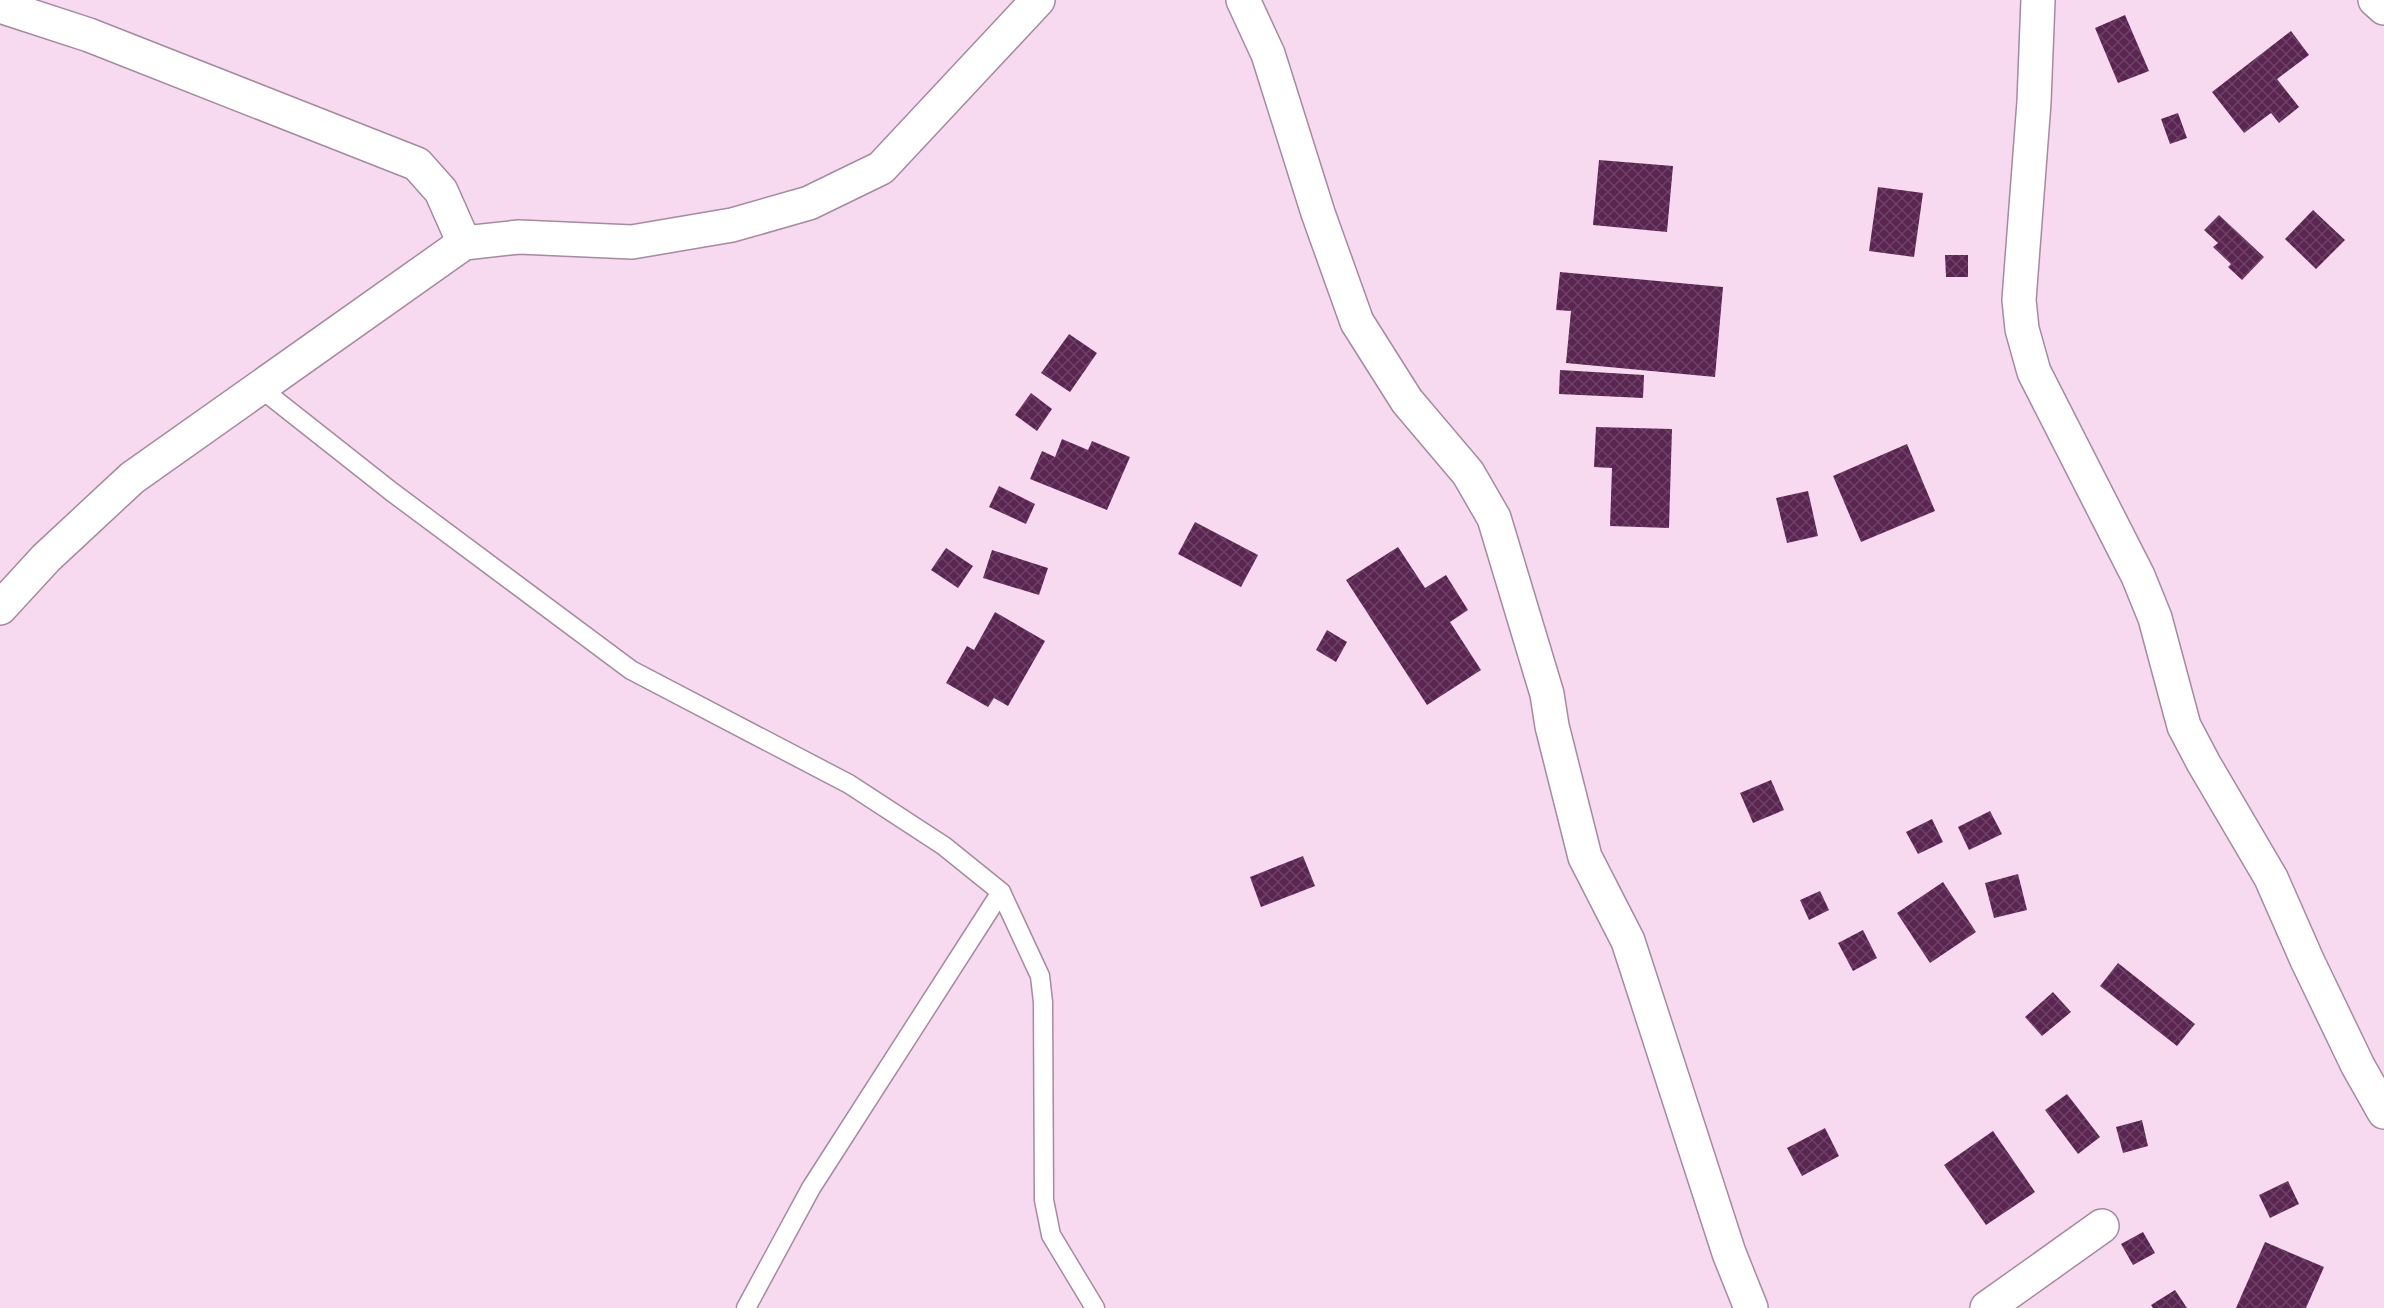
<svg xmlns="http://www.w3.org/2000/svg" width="2384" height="1308" font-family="Lora,serif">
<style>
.building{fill:url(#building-cross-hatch)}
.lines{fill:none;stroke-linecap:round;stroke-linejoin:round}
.service-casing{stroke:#a68a9f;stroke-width:21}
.minor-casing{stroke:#a68a9f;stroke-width:36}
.tertiary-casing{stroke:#a68a9f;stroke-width:36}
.service{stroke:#fff;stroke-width:18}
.minor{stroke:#fff;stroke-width:33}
.tertiary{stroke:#fff;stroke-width:33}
</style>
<defs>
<pattern id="building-cross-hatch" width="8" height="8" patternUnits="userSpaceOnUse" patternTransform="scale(1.5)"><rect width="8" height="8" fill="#5a2551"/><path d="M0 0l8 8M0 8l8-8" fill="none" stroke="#6d4266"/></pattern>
</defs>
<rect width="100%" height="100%" fill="#f8daf0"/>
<g class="building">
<polygon points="2125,15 2149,71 2118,83 2095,28"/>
<polygon points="2291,31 2309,55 2277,79 2299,107 2279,123 2271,113 2244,133 2212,92"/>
<polygon points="2178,113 2187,138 2170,144 2161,119"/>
<polygon points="1599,160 1673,166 1667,232 1593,225"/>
<polygon points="1878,187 1923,193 1914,257 1869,251"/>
<polygon points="2313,210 2345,240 2316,269 2285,239"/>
<polygon points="2219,215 2264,257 2242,280 2228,267 2231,264 2213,247 2218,243 2204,230"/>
<polygon points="1945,255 1968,255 1968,277 1946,277"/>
<polygon points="1560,272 1723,287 1715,377 1566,363 1571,311 1556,310"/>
<polygon points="1069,334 1097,353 1070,392 1041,373"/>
<polygon points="1560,370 1644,375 1643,398 1559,394"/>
<polygon points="1031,393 1052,409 1037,431 1015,415"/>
<polygon points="1596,427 1672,429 1669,528 1610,526 1612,468 1594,467"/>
<polygon points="1062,439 1088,450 1092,441 1130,457 1107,510 1030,479 1042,451 1055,457"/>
<polygon points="1907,444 1935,511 1861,542 1833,476"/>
<polygon points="999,486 1035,504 1026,524 989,507"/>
<polygon points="1808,491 1818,536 1787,543 1776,498"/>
<polygon points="1195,522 1258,555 1241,587 1178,554"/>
<polygon points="1398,547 1425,588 1446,575 1468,610 1450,622 1481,670 1427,705 1346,580"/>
<polygon points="946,548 973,566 958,588 931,570"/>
<polygon points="992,550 1048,568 1039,595 983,578"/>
<polygon points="995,612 1045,641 1008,706 994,698 988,707 946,683 967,646 974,650"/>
<polygon points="1327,630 1347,642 1336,662 1316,650"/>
<polygon points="1771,780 1784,810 1753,823 1740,793"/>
<polygon points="1990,811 2002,834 1969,850 1958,827"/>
<polygon points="1932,819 1943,842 1918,854 1906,832"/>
<polygon points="1303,856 1315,886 1261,907 1250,877"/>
<polygon points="2018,874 2027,910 1994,918 1985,883"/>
<polygon points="1943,882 1976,932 1930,963 1897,913"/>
<polygon points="1820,891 1829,910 1809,920 1800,900"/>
<polygon points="1863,930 1877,958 1853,971 1838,943"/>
<polygon points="2118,963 2195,1024 2177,1046 2100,986"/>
<polygon points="2053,992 2071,1012 2042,1036 2025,1017"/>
<polygon points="2067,1094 2100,1137 2078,1154 2045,1110"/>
<polygon points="2142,1120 2148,1146 2123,1153 2116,1127"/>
<polygon points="1825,1128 1839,1156 1802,1176 1787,1148"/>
<polygon points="1993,1131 2035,1192 1986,1225 1944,1165"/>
<polygon points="2288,1181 2299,1204 2270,1218 2259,1195"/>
<polygon points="2143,1232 2155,1253 2133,1265 2121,1244"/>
<polygon points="2265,1242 2324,1267 2306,1308 2236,1308"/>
<polygon points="2175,1290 2187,1308 2153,1308 2151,1305"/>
</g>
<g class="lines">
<g class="service-casing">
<g id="service">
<polyline points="259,387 392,492 631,670 849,784 944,846 1001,892 1040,976 1043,1002 1044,1200 1051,1235 1095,1308"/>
<polyline points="746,1308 811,1188 1001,892"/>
</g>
</g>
<g class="minor-casing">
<g id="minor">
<polyline points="1243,0 1268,54 1318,213 1357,322 1407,401 1468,473 1494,518 1547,694 1552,726 1585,857 1628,941 1729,1253 1751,1308"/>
<polyline points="2038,0 2034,102 2019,300 2022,329 2034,372 2138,576 2155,618 2184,726 2204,764 2271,878 2307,960 2358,1066 2384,1112"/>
<polyline points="0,6 89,35 417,164 441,191 464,243"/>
<polyline points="1987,1308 2102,1226"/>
</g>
</g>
<g class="tertiary-casing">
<g id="tertiary">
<polyline points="2375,0 2384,8"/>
<polyline points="0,608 46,558 132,478 464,243 519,237 632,242 732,225 809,203 881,168 1038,0"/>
</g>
</g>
<use href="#service" class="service"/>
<use href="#minor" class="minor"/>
<use href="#tertiary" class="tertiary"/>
</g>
</svg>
